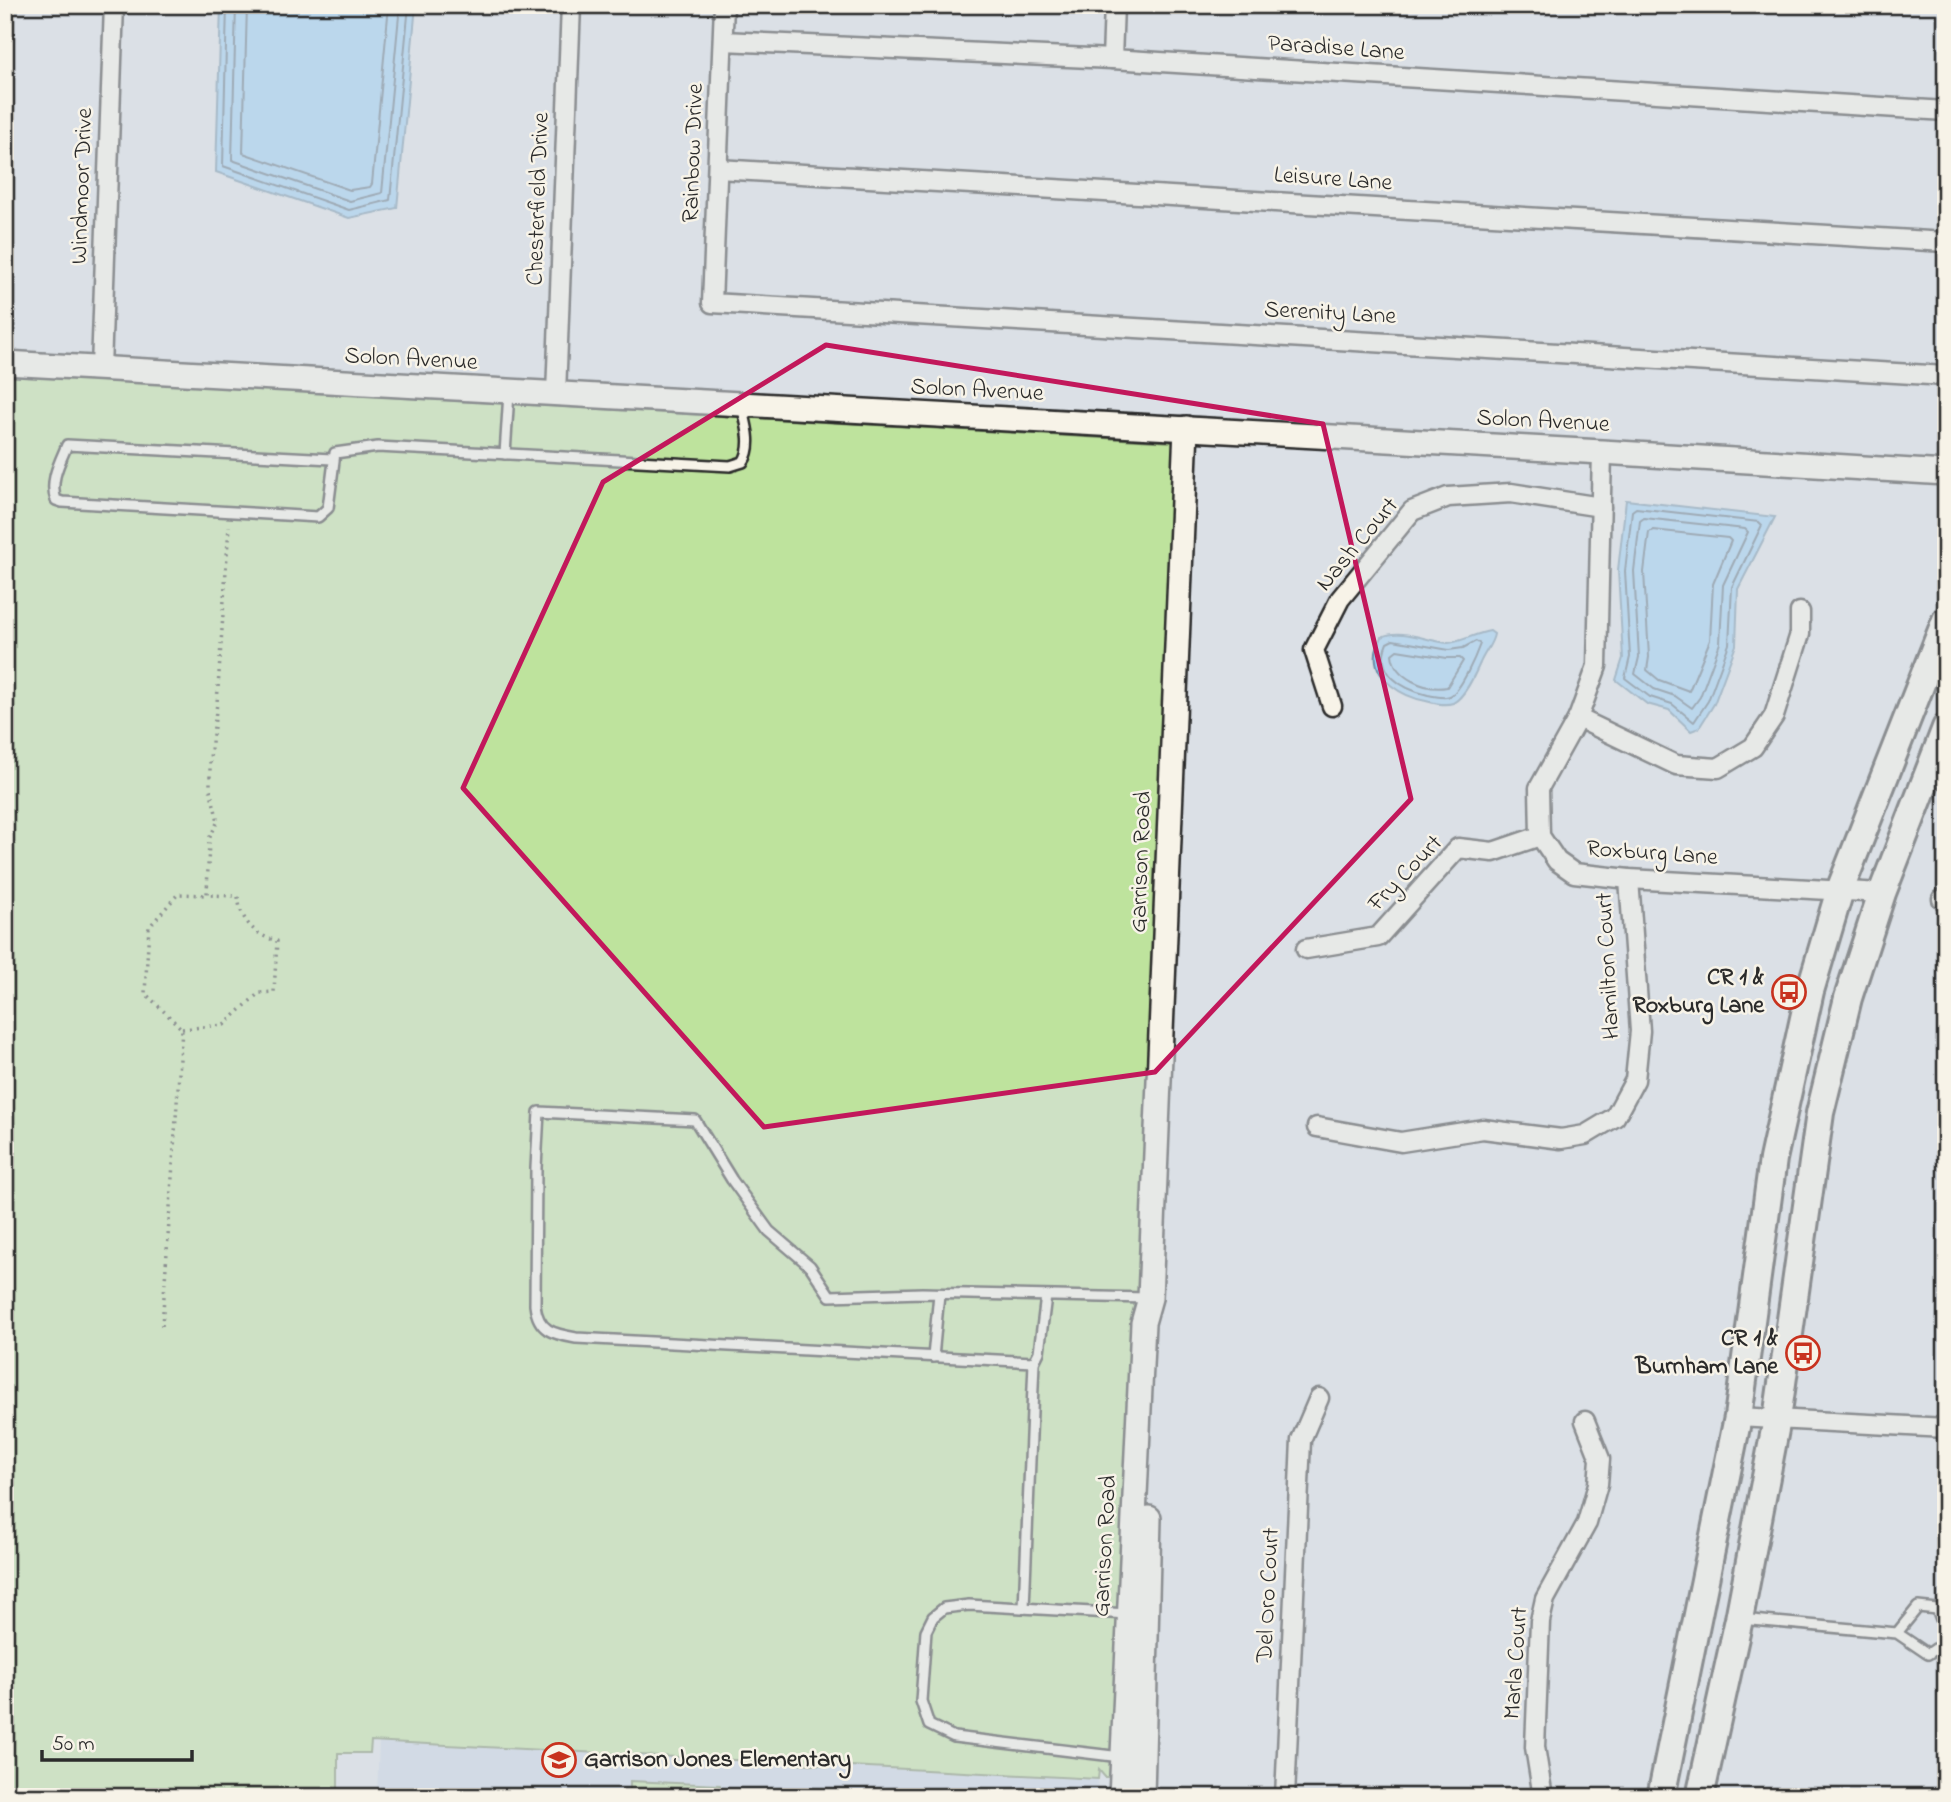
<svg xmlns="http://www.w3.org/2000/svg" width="1951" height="1802" font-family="'Indie Flower',sans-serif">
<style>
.built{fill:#c8d3e4}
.green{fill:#bee39d;stroke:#748764;stroke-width:2}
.water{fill:#96ccf4;stroke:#6b8ca4;stroke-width:2}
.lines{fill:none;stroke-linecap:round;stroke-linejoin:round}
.shore{stroke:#566b7b;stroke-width:2}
.service-casing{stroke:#2b2b2b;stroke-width:14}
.minor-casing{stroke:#2b2b2b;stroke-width:23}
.tertiary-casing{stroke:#2b2b2b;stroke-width:28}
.secondary-casing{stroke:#2b2b2b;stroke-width:32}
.path{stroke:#2b2b2b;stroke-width:3.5;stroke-dasharray:2 5;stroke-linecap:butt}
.service{stroke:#f7f3e8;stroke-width:9}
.minor{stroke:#f7f3e8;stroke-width:18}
.tertiary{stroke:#f7f3e8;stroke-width:23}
.secondary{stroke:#f7f3e8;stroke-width:26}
.marked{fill:none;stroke:#c2185b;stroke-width:5;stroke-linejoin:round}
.labels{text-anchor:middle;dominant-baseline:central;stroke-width:5;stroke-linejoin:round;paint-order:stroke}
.street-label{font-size:24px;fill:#2b2b2b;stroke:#f7f3e8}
.poi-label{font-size:24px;font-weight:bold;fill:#2b2b2b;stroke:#f7f3e8;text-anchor:end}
</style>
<rect width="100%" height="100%" fill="#dbe0e6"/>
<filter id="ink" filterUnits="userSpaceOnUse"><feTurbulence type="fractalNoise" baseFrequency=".0143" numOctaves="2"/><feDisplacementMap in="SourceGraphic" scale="14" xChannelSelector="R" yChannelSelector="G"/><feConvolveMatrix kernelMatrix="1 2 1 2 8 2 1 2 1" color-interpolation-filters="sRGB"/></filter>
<g filter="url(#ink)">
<polygon class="built" points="379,1741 1098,1779 1097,1797 377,1797"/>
<g class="green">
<polygon points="5,375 1175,442 1140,1289 1138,1290 1139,1298 1133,1322 1111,1777 1105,1777 1099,1770 1098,1779 371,1741 370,1753 338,1753 338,1797 5,1797"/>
<polygon points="630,1781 720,1785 720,1797 630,1797"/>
</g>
<g class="water">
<polygon points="221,5 416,5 397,208 349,218 216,172"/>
<polygon points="1626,500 1775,517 1738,589 1736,645 1714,704 1699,728 1691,731 1669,710 1647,704 1616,680 1623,658 1618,570"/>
<path d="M 1490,631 L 1494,634 C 1493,643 1484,653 1480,663 C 1475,674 1465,697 1453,703 C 1444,706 1434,703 1426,701 C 1404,697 1372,680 1376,652 C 1376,648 1380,642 1382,637 C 1402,628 1426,641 1448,643 C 1458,643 1477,633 1490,631 Z"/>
</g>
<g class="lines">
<g class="shore">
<polyline points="227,5 223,166 349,210 390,200 409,5"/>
<polyline points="236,5 232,160 350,201 382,193 400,5"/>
<polyline points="247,5 243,153 350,190 370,187 372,184 389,5"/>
<polygon points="1636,508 1759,522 1762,525 1732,587 1729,644 1708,701 1694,722 1672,704 1650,697 1625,678 1630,657 1625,571 1632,511"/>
<polygon points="1644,518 1745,529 1748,532 1723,585 1720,643 1700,697 1692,708 1675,696 1654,689 1635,674 1639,657 1634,571 1640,521"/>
<polygon points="1653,530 1728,538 1731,541 1713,584 1710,640 1689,691 1659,680 1647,670 1649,657 1644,572 1649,532"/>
<path d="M 1393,640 L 1449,650 L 1463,648 L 1476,641 L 1480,644 C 1476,655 1461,691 1450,696 C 1444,699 1434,696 1428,695 C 1402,689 1374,673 1387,643 Z"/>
<path d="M 1397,650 L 1447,658 L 1460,658 L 1463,661 L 1447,687 C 1426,691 1394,678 1392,654 Z"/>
</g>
<g class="service-casing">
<g id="service">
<polyline points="505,454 509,393"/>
<path d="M 332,459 L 67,445 C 60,462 49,481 56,500 L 62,502 L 318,517 L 328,508 L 335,453 L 378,447 L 730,466 L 743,462 C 754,446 746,423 742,406"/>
<path d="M 1046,1296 L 1039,1352 L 1034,1362 L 576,1338 C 553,1334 538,1331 535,1305 L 536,1168 L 539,1112 L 695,1120 L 732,1180 L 769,1231 L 810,1266 L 830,1296 L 922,1293 L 1148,1298"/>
<polyline points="933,1357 939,1294"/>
<polyline points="1024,1608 1034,1362"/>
<polyline points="1741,1619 1897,1633 1928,1654 1941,1645 1944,1627 1937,1609 1918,1607 1897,1633"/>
<polyline points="1121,1757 954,1737 929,1725 921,1701 926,1631 933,1617 944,1608 969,1605 1128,1614"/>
</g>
</g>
<g class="minor-casing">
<g id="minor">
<polyline points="724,5 712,303 1946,376"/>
<polyline points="723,41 1112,59 1946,111"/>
<polyline points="1112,59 1114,5"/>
<polyline points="718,169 1946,242"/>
<polyline points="101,368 114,5"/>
<polyline points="556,394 571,5"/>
<polyline points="1602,452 1597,666 1578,718 1539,788 1540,836 1557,861 1574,873 1629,879 1882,893"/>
<polyline points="1332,706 1314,650 1340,599 1412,511 1448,497 1511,493 1601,507"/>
<polyline points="1578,718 1676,765 1718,768 1753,747 1774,716 1800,634 1800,612"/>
<polyline points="1942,899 1946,899"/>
<polyline points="1306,949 1378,937 1458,848 1493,852 1540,836"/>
<polyline points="1317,1127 1401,1142 1483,1129 1561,1139 1585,1135 1615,1117 1635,1080 1640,1031 1629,879"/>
<polyline points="1738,1417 1946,1428"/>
<polyline points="1285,1797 1301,1440 1319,1398"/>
<polyline points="1543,1797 1535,1747 1540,1621 1545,1599 1587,1523 1598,1484 1600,1459 1585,1421"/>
</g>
</g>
<g class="tertiary-casing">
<g id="tertiary">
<polyline points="5,363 1602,452 1946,473"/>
<polyline points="1121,1797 1143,1323 1150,1298 1186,428"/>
<polyline points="1142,1797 1149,1518"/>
</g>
</g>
<g class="secondary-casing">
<g id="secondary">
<polyline points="1661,1797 1738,1417 1773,1159 1810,991 1840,890 1946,620"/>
<polyline points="1700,1797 1739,1619 1777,1419 1820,1113 1848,998 1882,893 1946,728"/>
</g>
</g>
<g class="path">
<path d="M 182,1029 L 224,1025 L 259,993 L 274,992 L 277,941 C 254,935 240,920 238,896 L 207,895"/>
<polyline points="162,1326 182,1029 145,993 149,927 178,894 207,895 209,839 218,821 210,789 210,758 217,703 229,526"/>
</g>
<use href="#service" class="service"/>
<use href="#minor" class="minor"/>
<use href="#tertiary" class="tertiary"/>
<use href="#secondary" class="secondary"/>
</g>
</g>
<path d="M0 0H1951V1802H0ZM 826,345 L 1323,424 L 1411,799 L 1155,1072 L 764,1127 L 463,788 L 603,482 Z" fill="#dbe0e6" fill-opacity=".55" fill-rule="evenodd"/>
<path class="marked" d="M 826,345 L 1323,424 L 1411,799 L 1155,1072 L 764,1127 L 463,788 L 603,482 Z"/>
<defs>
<g id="bus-ring" transform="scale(1.75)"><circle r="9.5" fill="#f7f3e8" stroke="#c8321e" stroke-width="1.5"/><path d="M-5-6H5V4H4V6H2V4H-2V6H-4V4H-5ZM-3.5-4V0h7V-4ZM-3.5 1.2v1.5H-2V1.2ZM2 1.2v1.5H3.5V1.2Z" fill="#c8321e"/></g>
<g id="school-ring" transform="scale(1.75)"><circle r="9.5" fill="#f7f3e8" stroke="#c8321e" stroke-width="1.5"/><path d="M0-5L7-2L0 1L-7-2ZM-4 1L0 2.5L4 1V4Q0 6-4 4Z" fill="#c8321e"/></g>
</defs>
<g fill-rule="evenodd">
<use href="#bus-ring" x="1789" y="992"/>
<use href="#bus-ring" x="1803" y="1353"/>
<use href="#school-ring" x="559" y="1760"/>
</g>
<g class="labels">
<g class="street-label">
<text transform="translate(1336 49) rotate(4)">Paradise Lane</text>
<text transform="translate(694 153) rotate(-88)">Rainbow Drive</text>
<text transform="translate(1333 180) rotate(4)">Leisure Lane</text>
<text transform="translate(83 186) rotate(-88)">Windmoor Drive</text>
<text transform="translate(539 199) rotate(-88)">Chesterfield Drive</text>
<text transform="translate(1330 314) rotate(3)">Serenity Lane</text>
<text transform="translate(411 360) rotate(3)">Solon Avenue</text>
<text transform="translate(977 391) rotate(3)">Solon Avenue</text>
<text transform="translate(1543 422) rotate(3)">Solon Avenue</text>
<text transform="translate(1358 545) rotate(-50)">Nash Court</text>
<text transform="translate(1652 854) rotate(4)">Roxburg Lane</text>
<text transform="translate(1142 862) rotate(-88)">Garrison Road</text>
<text transform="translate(1406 874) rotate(-46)">Fry Court</text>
<text transform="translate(1609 966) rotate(-93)">Hamilton Court</text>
<text transform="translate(1106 1546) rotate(-87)">Garrison Road</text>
<text transform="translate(1269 1595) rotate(-87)">Del Oro Court</text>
<text transform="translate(1517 1663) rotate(-86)">Marla Court</text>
</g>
<g class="poi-label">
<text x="1764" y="978">CR 1 &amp;<tspan x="1764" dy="28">Roxburg Lane</tspan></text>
<text x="1778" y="1339">CR 1 &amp;<tspan x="1778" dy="28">Burnham Lane</tspan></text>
<text x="584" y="1760" text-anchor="start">Garrison Jones Elementary</text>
</g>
</g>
<rect width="1951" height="1802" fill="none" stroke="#f7f3e8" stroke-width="28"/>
<rect x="14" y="14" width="1923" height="1774" fill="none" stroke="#2b2b2b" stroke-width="2.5" filter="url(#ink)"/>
<path d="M42 1750v10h150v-10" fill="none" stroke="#2b2b2b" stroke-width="3.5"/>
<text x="52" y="1750" font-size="21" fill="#2b2b2b" stroke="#f7f3e8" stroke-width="5" paint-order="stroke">50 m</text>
</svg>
